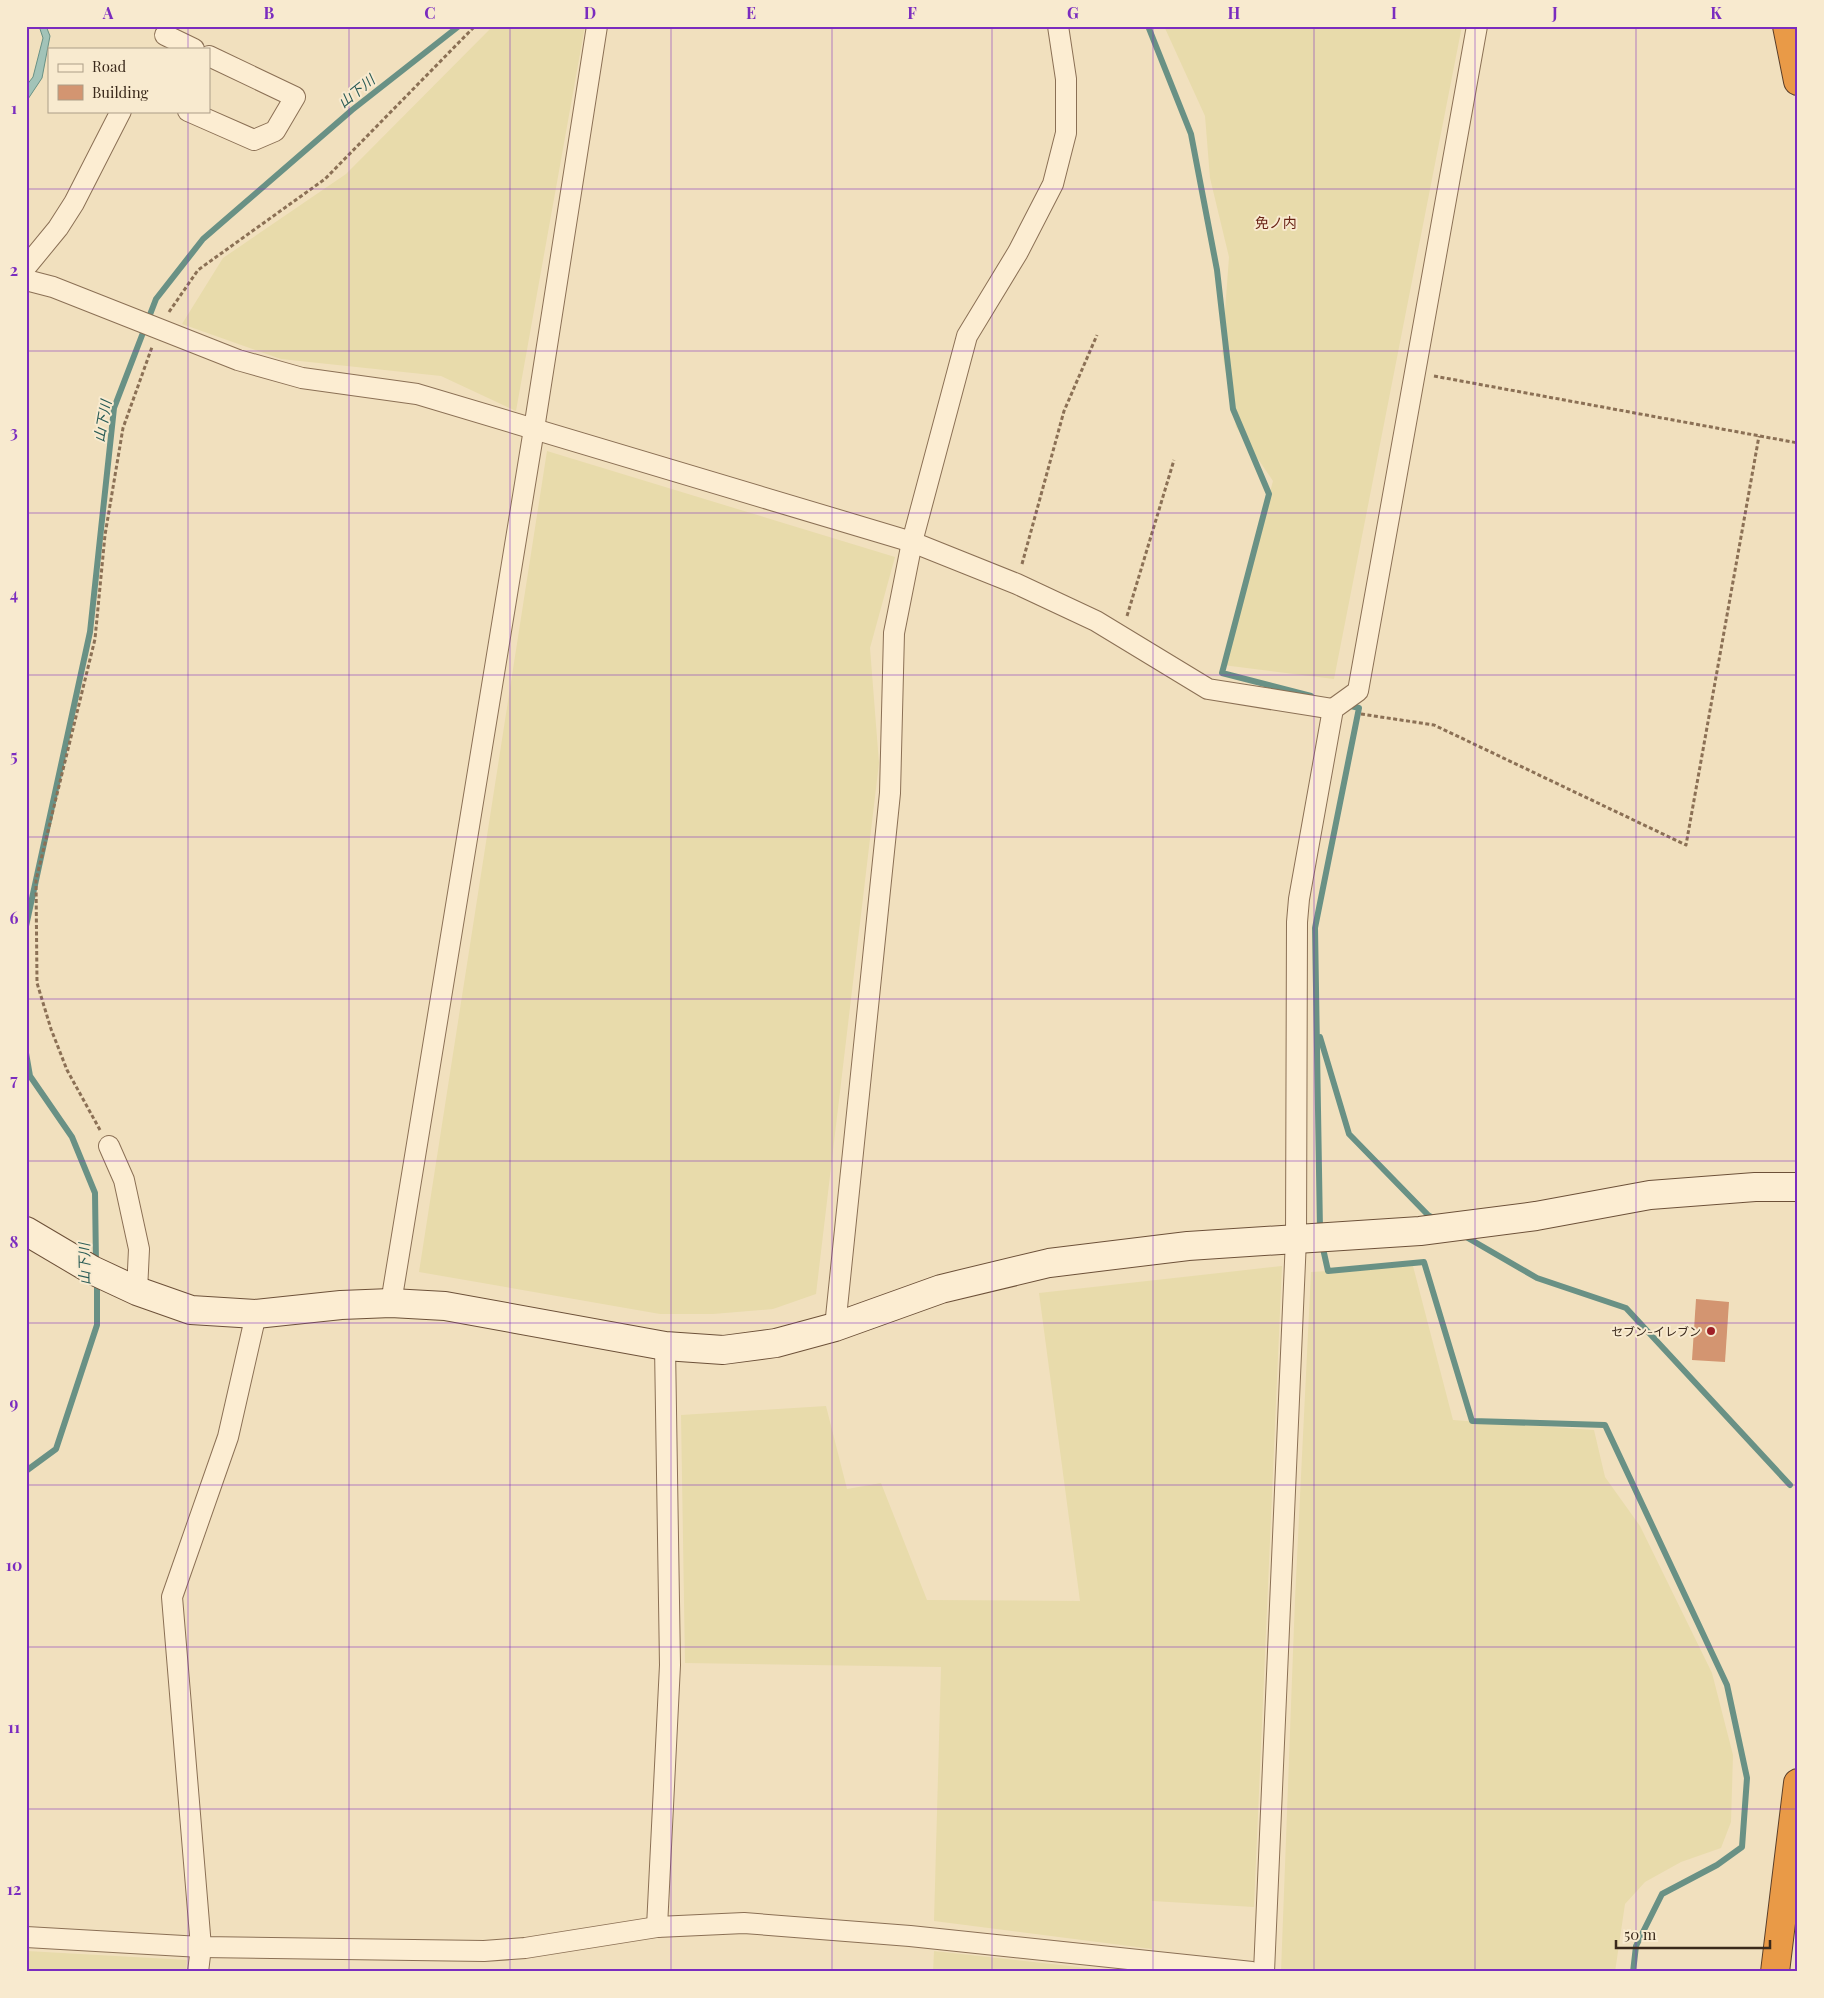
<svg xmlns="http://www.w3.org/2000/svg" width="1824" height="1998" font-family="'Playfair Display','Noto Sans JP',serif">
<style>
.farmland{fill:#e8dbab}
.water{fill:#a2c3b8;stroke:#699185}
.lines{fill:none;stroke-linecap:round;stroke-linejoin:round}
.stream{stroke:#699185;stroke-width:6}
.building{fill:#d39571}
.street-casing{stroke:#8b7055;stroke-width:22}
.secondary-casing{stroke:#6d5139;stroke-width:30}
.highway-casing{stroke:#593e2a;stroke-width:30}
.path{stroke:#8b7055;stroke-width:3;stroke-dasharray:4 2.5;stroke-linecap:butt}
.street{stroke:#fcedd2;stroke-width:20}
.secondary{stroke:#fcedd2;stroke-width:28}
.highway{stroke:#e99a47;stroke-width:28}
.grid{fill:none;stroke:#7b2cbf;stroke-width:1;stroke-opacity:0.55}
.poi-dot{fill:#9f2027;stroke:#f8eacf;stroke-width:2}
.labels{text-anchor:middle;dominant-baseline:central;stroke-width:4;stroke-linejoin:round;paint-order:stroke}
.poi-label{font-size:12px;fill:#3a291b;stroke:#f8eacf;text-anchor:end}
.water-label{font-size:14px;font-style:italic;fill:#295b55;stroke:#f8eacf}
.neighbourhood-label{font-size:14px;fill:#6a2417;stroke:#f8eacf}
.neatline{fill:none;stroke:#7b2cbf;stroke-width:2}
.grid-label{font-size:16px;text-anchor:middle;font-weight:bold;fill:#7b2cbf}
</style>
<rect width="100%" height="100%" fill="#f1e0be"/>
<g class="farmland">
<polygon points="493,26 585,26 516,411 441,376 281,359 182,324 223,258 346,174"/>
<polygon points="1164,26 1462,26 1334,679 1223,665 1273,481 1236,427 1222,352 1229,257 1210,178 1205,116"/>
<polygon points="547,451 895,557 870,648 879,763 816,1294 773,1309 713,1314 660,1314 419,1272"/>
<polygon points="1282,1266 1254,1907 1152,1901 1152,1949 934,1921 941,1667 685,1663 681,1415 826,1406 847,1489 881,1483 927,1600 1080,1601 1039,1293"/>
<polygon points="1413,1266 1453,1420 1594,1430 1605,1477 1640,1526 1712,1673 1733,1755 1731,1822 1721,1848 1681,1862 1645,1882 1625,1904 1615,1972 1281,1972 1295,1599 1311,1272"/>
<polygon points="27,1951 187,1960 186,1972 26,1972"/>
<polygon points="934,1951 1123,1972 933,1972"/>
</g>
<polygon class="water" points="39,26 46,26 50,36 42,78 26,102 26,86 33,77 43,38"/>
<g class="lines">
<g class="stream">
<polyline points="1148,26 1191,134 1217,270 1233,409 1269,494 1222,673 1311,696"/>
<polyline points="26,926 90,632 114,408 156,299 203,239 352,110 459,26"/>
<polyline points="1320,1037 1349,1134 1428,1215 1435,1219"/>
<polyline points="26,1053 30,1076 72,1137 95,1193 96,1264"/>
<polyline points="1320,1231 1315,928 1359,708 1347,705"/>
<polyline points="1461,1234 1537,1278 1626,1308 1790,1485"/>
<polyline points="1322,1244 1328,1271 1424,1262 1472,1421 1605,1425 1727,1685 1747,1778 1742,1847 1717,1865 1662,1894 1636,1946 1633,1972"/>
<polyline points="26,1471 56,1449 97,1325 97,1279"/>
</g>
</g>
<polygon class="building" points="1696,1299 1729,1302 1725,1362 1692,1360"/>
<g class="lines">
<g class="street-casing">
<g id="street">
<polyline points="165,35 194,49"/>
<polyline points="188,111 254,140 275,131 295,97 209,56"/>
<polyline points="26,267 58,228 74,203 121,111"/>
<polyline points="26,280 53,287 238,360 302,378 417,394 912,542 1017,584 1096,621 1208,689 1333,709"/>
<polyline points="109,1146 124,1180 139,1249 137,1291"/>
<polyline points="391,1303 534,429 597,26"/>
<polyline points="835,1327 890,793 894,633 912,542 967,336 1018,252 1053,184 1066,133 1066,79 1058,26"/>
<polyline points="657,1927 670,1665 665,1346"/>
<polyline points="26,1937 201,1947 484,1951 525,1948 657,1927 744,1923 910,1936 1252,1972"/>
<polyline points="198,1972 201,1947 172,1597 228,1437 256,1314"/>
<polyline points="1264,1972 1296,1239 1297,922 1299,899 1333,709 1358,691 1477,26"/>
</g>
</g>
<g class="secondary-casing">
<polyline id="secondary" points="26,1231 92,1270 137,1291 191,1310 256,1314 341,1305 391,1303 445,1306 665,1346 723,1350 776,1343 835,1327 941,1289 1049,1263 1188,1246 1420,1231 1536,1216 1650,1195 1755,1187 1798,1187"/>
</g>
<g class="highway-casing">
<g id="highway">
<polyline points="1787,26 1798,81"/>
<polyline points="1775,1972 1798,1783"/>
</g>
</g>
<g class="path">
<polyline points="169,312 198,270 325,179 475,26"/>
<polyline points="1434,376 1798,443"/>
<polyline points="1022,564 1064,411 1097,335"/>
<polyline points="1127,616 1174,460"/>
<polyline points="1361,714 1434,725 1686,845 1759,436"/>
<polyline points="100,1130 67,1070 51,1029 37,983 36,880 95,639 105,535 123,428 152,347"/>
</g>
<use href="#street" class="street"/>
<use href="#secondary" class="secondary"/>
<use href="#highway" class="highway"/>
</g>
<path class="grid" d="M 188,26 L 188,49M 349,26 L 349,1972M 510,26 L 510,1972M 671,26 L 671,1972M 832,26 L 832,1972M 992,26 L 992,1972M 1153,26 L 1153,1972M 1314,26 L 1314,1972M 1475,26 L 1475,1972M 1636,26 L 1636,1972M 188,111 L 188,1972M 26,189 L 1798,189M 26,351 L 1798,351M 26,513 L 1798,513M 26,675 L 1798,675M 26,837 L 1798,837M 26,999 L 1798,999M 26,1161 L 1798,1161M 26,1323 L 1798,1323M 26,1485 L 1798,1485M 26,1647 L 1798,1647M 26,1809 L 1798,1809"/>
<circle class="poi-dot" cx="1711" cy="1331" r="5"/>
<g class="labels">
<g class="poi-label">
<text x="1701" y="1331">セブン-イレブン</text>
</g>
<g class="water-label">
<text transform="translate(356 91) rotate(-39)">山下川</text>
<text transform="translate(102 421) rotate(-80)">山下川</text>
<text transform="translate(84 1264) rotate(-91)">山下川</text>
</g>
<g class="neighbourhood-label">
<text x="1276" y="222">免ノ内</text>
</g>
</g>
<rect width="1824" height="1998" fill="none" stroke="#f8eacf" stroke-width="55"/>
<rect x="48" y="48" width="162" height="65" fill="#f8eacf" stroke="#ac9d87"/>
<rect x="58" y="64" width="25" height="8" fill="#fcedd2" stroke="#ac9d87"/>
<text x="92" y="72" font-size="15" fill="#3a291b">Road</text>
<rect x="58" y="85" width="25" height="15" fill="#d39571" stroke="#ac9d87"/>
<text x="92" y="98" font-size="15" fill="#3a291b">Building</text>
<path d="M1616 1940v8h154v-8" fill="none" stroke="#3a291b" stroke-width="2.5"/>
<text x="1624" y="1940" font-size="15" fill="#3a291b" stroke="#f8eacf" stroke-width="4" paint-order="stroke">50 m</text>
<rect x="28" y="28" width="1768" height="1942" class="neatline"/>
<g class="grid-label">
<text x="108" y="19">A</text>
<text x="269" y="19">B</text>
<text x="430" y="19">C</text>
<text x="590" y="19">D</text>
<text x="751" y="19">E</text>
<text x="912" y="19">F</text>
<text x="1073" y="19">G</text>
<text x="1234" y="19">H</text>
<text x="1394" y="19">I</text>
<text x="1555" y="19">J</text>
<text x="1716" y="19">K</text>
<text x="14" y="114">1</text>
<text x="14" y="276">2</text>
<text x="14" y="438">3</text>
<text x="14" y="600">4</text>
<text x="14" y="762">5</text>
<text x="14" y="924">6</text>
<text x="14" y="1086">7</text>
<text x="14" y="1248">8</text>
<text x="14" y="1409">9</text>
<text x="14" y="1571">10</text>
<text x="14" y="1733">11</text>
<text x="14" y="1895">12</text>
</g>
</svg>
